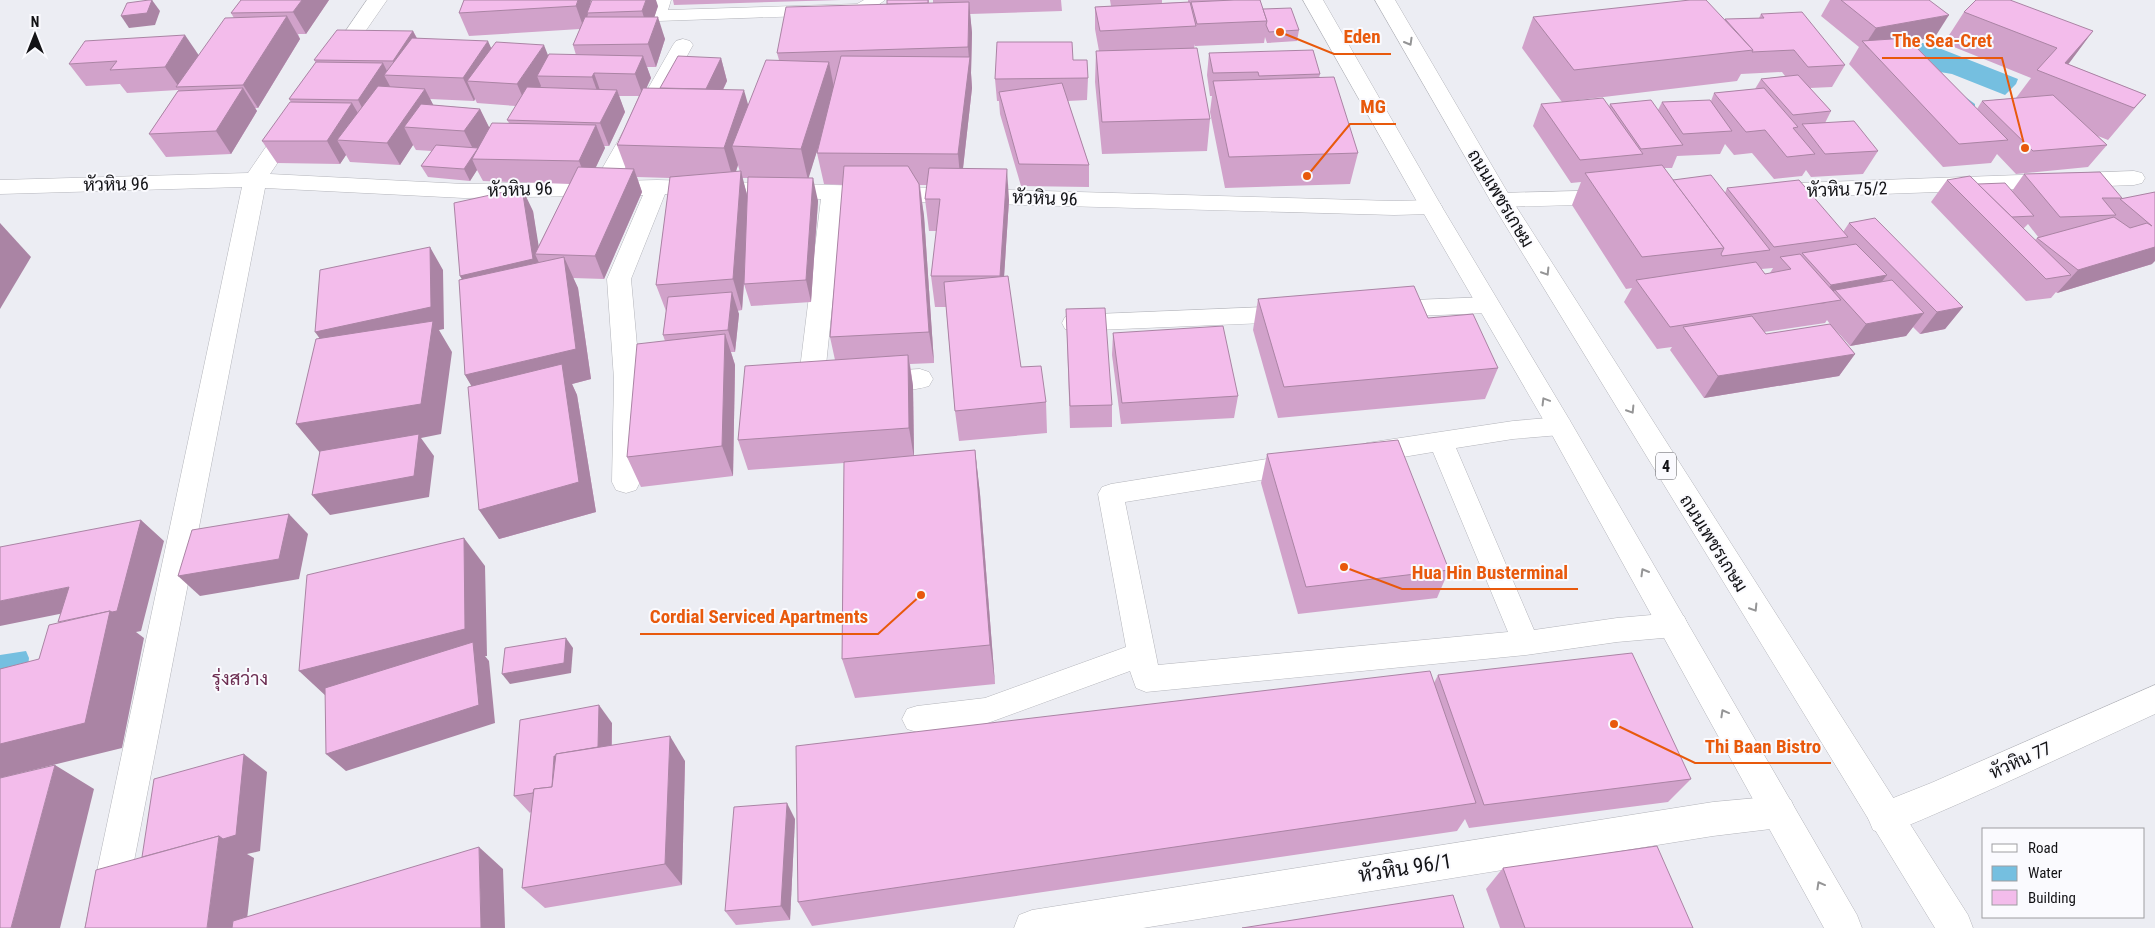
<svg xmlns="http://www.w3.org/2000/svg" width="2155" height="928" font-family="'Roboto Condensed',Sarabun,sans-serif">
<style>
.water{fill:#75bfe0}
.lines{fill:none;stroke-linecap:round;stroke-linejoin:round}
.service-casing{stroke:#b4b5bb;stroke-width:1}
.minor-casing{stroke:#b4b5bb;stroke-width:1}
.primary-casing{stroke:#b4b5bb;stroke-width:1}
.service{fill:#fff;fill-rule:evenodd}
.minor{fill:#fff;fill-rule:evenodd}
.primary{fill:#fff;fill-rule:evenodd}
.wall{fill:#d1a2ca;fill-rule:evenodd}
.shaded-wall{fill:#aa84a4}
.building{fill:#f3bceb;stroke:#aa84a4}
.oneway{stroke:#959596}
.labels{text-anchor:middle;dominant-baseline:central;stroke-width:4;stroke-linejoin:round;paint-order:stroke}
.shield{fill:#fafafe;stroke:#58585c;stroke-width:1}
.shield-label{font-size:16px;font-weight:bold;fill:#131316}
.street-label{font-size:18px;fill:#131316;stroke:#fafafe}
.neighbourhood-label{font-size:19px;fill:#6c2d51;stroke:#fafafe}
.near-street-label{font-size:21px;fill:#131316;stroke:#fafafe}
.leader{fill:none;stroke:#e8590c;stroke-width:2}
.callout-dot{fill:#e8590c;stroke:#fafafe;stroke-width:2}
.callout-label{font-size:19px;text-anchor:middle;font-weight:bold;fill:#e8590c;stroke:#fafafe;stroke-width:4;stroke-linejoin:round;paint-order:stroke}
</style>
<rect width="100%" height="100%" fill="#ecedf3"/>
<g class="water">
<path d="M 1911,43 L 1926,43 L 2018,79 L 2016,84 L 2005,95 L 1952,74 L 1934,71 L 1929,76 L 1931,80 L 1960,93 L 1975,104 L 1975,109 L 1971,114 C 1960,115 1955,116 1946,110 L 1896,62 L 1883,54 L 1884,49 Z"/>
<polygon points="26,651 29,658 28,667 0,683 0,655"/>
</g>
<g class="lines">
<g class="service-casing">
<g id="service">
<polygon points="653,0 671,0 668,10 857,4 864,0 885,0 867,13 861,14 658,21 652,20 649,16"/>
<polygon points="1488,297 1496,299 1499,305 1496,311 1488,313 1390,317 1382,315 1379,309 1382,303 1390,301"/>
<polygon points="1288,306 1296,308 1299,314 1296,320 1288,322 1073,331 1065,329 1062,323 1065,317 1073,315"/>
<polygon points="1560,417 1569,419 1572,426 1569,433 1560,435 1513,439 1456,448 1534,630 1617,618 1674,613 1684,616 1688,625 1684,634 1674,637 1617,642 1526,655 1146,692 1136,688 1130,671 985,724 917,732 907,729 902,719 907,709 917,706 985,698 1126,647 1098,494 1102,487 1111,484 1298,454 1307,457 1310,464 1307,471 1298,474 1125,502 1158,665 1508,632 1433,452 1367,463 1358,460 1355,453 1358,446 1367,443 1513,421"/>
</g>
</g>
<g class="minor-casing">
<g id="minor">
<polygon points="367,0 387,0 342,65 335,67 328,65 325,61"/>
<polygon points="683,39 690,41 693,45 618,181 657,180 1394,201 1431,200 1439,202 1442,207 1439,212 1431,214 1394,215 843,200 825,375 833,377 837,384 833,391 811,395 802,392 798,385 821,199 665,194 631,279 640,379 640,482 636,490 626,493 616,490 612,482 614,379 607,279 643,195 464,198 265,188 121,928 85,928 242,187 0,194 0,180 248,173 285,119 293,117 301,119 304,124 270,174 464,184 595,181 673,45 676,41"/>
<polygon points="2134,171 2142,173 2145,178 2142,183 2134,185 1770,198 1762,196 1759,191 1762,186 1770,184"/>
<polygon points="1612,190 1620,192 1623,197 1620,202 1612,204 1501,207 1493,205 1490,200 1493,195 1501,193"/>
<path d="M 920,369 L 929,372 L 933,379 L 929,386 C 911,391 883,394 865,389 L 861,382 L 865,375 L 874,372 Z"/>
<path d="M 2155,685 L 2155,714 C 2065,755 1976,798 1885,835 L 1873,830 L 1868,818 L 1873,806 L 1931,783 Z"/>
<polygon points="1779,796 1791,800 1796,812 1791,824 1779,828 1713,836 1143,928 1014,928 1019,915 1032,910 1713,802"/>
</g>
</g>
<g class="primary-casing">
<g id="primary">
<polygon points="1303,0 1323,0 1442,207 1569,419 1857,915 1862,928 1824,928 1551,433 1420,207"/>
<polygon points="1375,0 1395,0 1512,200 1968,915 1973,928 1935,928 1490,200"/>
</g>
</g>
<use href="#service" class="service"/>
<use href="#minor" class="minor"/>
<use href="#primary" class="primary"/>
</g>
<g class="wall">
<polygon points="241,0 329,0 306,34 298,34 300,39 258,108 255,108 257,111 231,154 166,157 149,134 178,91 178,90 127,93 120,84 86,86 69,64 199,55 234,18 231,13"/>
<path d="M 464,0 L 591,0 L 590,6 L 658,6 L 654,17 L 665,39 L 656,67 L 647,67 L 651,78 L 646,88 L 660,88 L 721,58 L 727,81 L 723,90 L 748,105 L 779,60 L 777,53 L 887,4 L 887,0 L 929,0 L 929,3 L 933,3 L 933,0 L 1061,0 L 1062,11 L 970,14 L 972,33 L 971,73 L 972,88 L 963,168 L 1009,200 L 1004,277 L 1021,367 L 1046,402 L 1047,433 L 959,441 L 955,411 L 946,307 L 935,307 L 931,276 L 937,231 L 929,231 L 925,199 L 927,185 L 920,185 L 924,216 L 934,363 L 910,364 L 913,386 L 914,456 L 975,450 L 980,494 L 995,684 L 855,698 L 842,659 L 844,463 L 748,470 L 738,440 L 835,360 L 830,337 L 843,185 L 824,184 L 817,153 L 821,139 L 808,178 L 818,201 L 811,302 L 751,306 L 744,284 L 745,273 L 742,310 L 737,311 L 739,314 L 735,352 L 731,352 L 735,365 L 733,476 L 641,487 L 627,457 L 665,341 L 663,335 L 666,311 L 656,285 L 670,178 L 637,177 L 642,192 L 604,279 L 573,278 L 578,288 L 591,379 L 572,384 L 577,395 L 596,512 L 499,539 L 472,386 L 465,375 L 462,279 L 533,211 L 538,247 L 570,184 L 483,181 L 477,170 L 470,181 L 428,177 L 421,166 L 432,151 L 416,150 L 413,145 L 400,165 L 350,162 L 346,155 L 340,164 L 277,163 L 262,141 L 291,102 L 289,99 L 316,63 L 314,60 L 413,31 L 417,38 L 548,55 L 576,55 L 573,45 L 580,29 L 469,36 L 459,13 ZM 619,96 L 639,96 L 617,145 L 626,169 L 595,168 L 605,148 L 604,146 L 609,146 L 625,112 ZM 430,99 L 474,101 L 475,99 L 477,103 L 516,106 L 507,120 L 509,123 L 489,128 L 480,109 L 433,105 ZM 738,165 L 740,172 L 736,172 ZM 742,178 L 748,178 L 748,197 Z"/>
<polygon points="673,0 841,0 674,5"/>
<polygon points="1110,0 1162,0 1162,3 1188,2 1188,0 1260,0 1263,9 1299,30 1297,41 1267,43 1265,37 1264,43 1195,46 1195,44 1194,48 1210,119 1207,151 1102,154 1095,82 1096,51 1099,51 1095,29 1095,7 1111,6"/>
<polygon points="1830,0 1929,0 1935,37 1911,41 1977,109 1982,101 2016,98 2031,78 1944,43 1964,12 2093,31 2068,64 2146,95 2108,140 2098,136 2107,145 2088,167 2016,174 1997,154 1991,163 1943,167 1849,64 1859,47 1821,16"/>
<path d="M 1761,14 L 1845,65 L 1832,87 L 1810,88 L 1831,111 L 1825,123 L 1878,151 L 1863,174 L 1811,177 L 1806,170 L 1802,176 L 1774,179 L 1752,153 L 1734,155 L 1725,144 L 1720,154 L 1677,156 L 1672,168 L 1664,168 L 1673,180 L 1725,193 L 1727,188 L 1843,232 L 1849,223 L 1963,307 L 1945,329 L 1920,334 L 1913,327 L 1906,336 L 1850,346 L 1834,328 L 1855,354 L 1839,376 L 1704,398 L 1670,350 L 1672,347 L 1657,349 L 1624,302 L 1632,288 L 1626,289 L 1572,205 L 1581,182 L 1571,183 L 1533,126 L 1541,104 L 1609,107 L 1610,104 L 1658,110 L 1662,102 L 1711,101 L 1714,93 L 1755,89 L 1761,79 L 1785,76 L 1782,72 L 1741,74 L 1737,81 L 1562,102 L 1522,48 L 1533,17 L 1724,20 L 1759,18 ZM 1773,268 L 1770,273 L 1765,274 L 1761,269 ZM 1827,320 L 1830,324 L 1766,334 L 1764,332 L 1825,323 Z"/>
<polygon points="1209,53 1320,74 1319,78 1358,153 1350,184 1225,188 1210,112 1212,96 1210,96 1207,75"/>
<polygon points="1073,60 1088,78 1087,100 1068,101 1089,165 1089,187 1021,186 1000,114 999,101 997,101 995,79"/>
<path d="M 2024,174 L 2122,198 L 2121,199 L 2155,192 L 2152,264 L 2057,293 L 2056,292 L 2051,298 L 2026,301 L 1931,202 L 1947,180 L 1978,184 L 2012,191 ZM 2028,224 L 2039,238 L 2037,238 L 2035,240 L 2023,228 L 2024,228 Z"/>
<polygon points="1258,299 1498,368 1485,399 1278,418 1253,330"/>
<polygon points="1066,309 1112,405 1112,427 1070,428"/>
<polygon points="1113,333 1238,396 1234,418 1121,424 1112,355"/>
<polygon points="1267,454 1449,570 1437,598 1298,614 1261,483"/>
<polygon points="1438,675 1691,779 1668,802 1469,828 1465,819 1457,831 812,926 798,902 1434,683"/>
<polygon points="612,723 612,745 685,761 682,885 545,908 522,888 531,812 530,813 514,796"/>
<polygon points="795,819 790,920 736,925 725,911"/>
<polygon points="1503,868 1693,928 1500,928 1486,889"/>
</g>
<g class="shaded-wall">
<polygon points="152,0 160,11 155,25 129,28 121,16"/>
<polygon points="302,0 329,0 306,34 293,12"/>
<polygon points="578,0 591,0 588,13 587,13 588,14 584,29 576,6"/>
<polygon points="646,0 656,0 658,6 649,34 642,11"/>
<polygon points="969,2 972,33 971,73 972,88 961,186 958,154 969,60 968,47"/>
<polygon points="1949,15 1935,37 1869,49 1865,45 1876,28"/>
<polygon points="287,16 300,39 258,108 243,85"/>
<polygon points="658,17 665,39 656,67 648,44"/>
<polygon points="413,31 424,53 401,76 393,61"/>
<polygon points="2093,31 2070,62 2056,78 2065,63"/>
<polygon points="185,35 200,57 179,87 165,67"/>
<polygon points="488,41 498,63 467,81 475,99 474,101 463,78"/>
<polygon points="544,45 553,68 537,76 541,86 527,107 517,84"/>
<polygon points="643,56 651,78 643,96 635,74"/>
<polygon points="721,58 727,81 709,118 702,96"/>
<polygon points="829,62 835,93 808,180 801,149"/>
<polygon points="383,63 389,75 384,75 392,90 370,123 358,100"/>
<polygon points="594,73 602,96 600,99 592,77"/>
<polygon points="243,88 257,111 231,154 216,131"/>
<polygon points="425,89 437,112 404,127 413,145 400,165 387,143"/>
<polygon points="617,90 625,112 609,146 600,123"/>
<polygon points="744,90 753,122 732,146 738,165 733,179 724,148"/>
<polygon points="352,103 365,125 337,140 346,155 340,164 327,141"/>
<polygon points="480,109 491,131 472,159 477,170 470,181 464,169 475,153 464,131"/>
<polygon points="596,125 605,148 588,184 579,161"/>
<polygon points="634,169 642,192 604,279 595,256"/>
<polygon points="1007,169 1009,200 1002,308 1000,276"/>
<polygon points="741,171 749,203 742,310 733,279"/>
<polygon points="813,178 818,201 811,302 806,280"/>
<polygon points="919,184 924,216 934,363 929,332"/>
<polygon points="522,188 533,211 540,254 535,254 542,269 472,298 460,276"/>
<polygon points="0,223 31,257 0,309"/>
<polygon points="2155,242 2155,261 2152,264 2057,293 2078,270"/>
<polygon points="430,247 443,270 444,329 439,330 452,352 441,434 421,438 434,456 429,497 330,515 312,495 321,454 296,424 331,354 315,332"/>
<polygon points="564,257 578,288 591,379 572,384 577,395 596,512 499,539 479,510 483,406 465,375"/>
<polygon points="1887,275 1870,297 1835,290 1826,303 1818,304 1831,285"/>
<polygon points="732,292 739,314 735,352 728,330"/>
<polygon points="1963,307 1945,329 1920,334 1937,312"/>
<polygon points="1924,313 1906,336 1850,346 1866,324"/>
<polygon points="725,334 735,365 733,476 722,446"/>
<polygon points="1855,354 1839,376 1704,398 1718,376"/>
<polygon points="908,355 913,386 914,458 909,428"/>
<polygon points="975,450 980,494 995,684 990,645"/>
<polygon points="289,514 308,534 299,579 200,596 178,576"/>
<polygon points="141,520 164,541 141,631 136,632 144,638 122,748 0,778 0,744"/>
<polygon points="464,538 485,566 487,656 485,656 489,661 495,723 346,771 326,754 327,697 299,671"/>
<polygon points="69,587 94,607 0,626 0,601"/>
<polygon points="566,638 573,648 571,673 510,684 502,674"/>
<polygon points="599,705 612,723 611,765 553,789 554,756"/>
<polygon points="670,736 685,761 682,885 665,864"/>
<polygon points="244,754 267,772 260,851 247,854 254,858 246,928 207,928 219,836"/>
<polygon points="55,765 94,789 60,928 11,928"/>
<polygon points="787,803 795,819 790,920 781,906"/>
<polygon points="479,847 503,869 505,928 481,928"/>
</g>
<g class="building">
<polygon points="149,0 152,0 147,13 121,16 127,3"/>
<polygon points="241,0 302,0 293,12 231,13"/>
<polygon points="464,0 578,0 576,6 459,13"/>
<polygon points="592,0 646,0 642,11 587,13"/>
<polygon points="887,0 928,0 928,3 887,4"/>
<polygon points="1234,0 1260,0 1267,21 1197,24 1191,2"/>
<polygon points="1690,0 1706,0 1753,50 1574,70 1533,17"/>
<polygon points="1841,0 1929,0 1949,15 1876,28"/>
<polygon points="1976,0 2010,0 2093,31 2065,63 2146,95 2134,108 2037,70 2057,48 1964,12"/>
<polygon points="969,2 968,47 777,53 786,7"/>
<polygon points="1190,2 1196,26 1100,31 1095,7"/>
<polygon points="1291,8 1299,30 1269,32 1266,25 1267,21 1263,9"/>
<polygon points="1802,12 1845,65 1808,67 1794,50 1752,52 1753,50 1725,19 1764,18 1761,14"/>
<polygon points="287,16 243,85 176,87 225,18"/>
<polygon points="585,17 658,17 648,44 573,45"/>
<polygon points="337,30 413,31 393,61 314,60"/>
<polygon points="185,35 165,67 110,70 117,61 69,64 85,41"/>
<polygon points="412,38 488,41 463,78 384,75"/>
<polygon points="1907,38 2008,140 1959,144 1862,41"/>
<polygon points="496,42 544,45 517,84 467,81"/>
<polygon points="997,42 1072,42 1073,60 1087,60 1088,78 995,79"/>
<polygon points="1197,48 1210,119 1102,122 1096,51"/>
<polygon points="1313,50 1320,74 1259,76 1258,72 1213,73 1209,53"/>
<polygon points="549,54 643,56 635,74 594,73 592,77 537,76"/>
<polygon points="678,56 721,58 706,89 660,88"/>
<polygon points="841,56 970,57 958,154 817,153"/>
<polygon points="766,60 829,62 801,149 732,146"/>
<polygon points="316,62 383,63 358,100 289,99"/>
<polygon points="1798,75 1831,111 1793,115 1761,79"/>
<polygon points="1334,77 1358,153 1229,157 1213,81"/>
<polygon points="1062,83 1089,165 1019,164 999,92"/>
<polygon points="378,86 425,89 387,143 337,140"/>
<polygon points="527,87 617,90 600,123 507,120"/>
<polygon points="243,88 216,131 149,134 178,91"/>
<polygon points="643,88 744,90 724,148 617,145"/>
<polygon points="1764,88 1798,127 1793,128 1815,154 1787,157 1765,130 1746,132 1714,93"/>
<polygon points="2053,95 2107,145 2033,151 1982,101"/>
<polygon points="1603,98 1643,154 1580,160 1541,104"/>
<polygon points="1651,100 1683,145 1641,149 1610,104"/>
<polygon points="1710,100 1732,131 1683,134 1662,102"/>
<polygon points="290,102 352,103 327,141 262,141"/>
<polygon points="421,104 480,109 464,131 404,127"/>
<polygon points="1854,121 1878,151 1825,154 1802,124"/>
<polygon points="492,123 596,125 579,161 472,159"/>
<polygon points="436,145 478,148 464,169 421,166"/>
<polygon points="1662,165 1724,248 1642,257 1585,173"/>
<polygon points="844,166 908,166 919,184 929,332 830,337"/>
<polygon points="578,167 634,169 595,256 535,254"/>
<polygon points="929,168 1007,169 1000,276 931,276 940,199 925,199"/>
<polygon points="741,171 733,279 656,285 670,177"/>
<polygon points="2100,172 2122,198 2102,198 2116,215 2060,217 2024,174"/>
<polygon points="1711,175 1770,250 1722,256 1721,254 1724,248 1673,180"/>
<polygon points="1970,176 2071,275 2046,279 1947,180"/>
<polygon points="748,177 813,178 806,280 744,284"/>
<polygon points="1799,180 1848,237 1774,247 1727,188"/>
<polygon points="2005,183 2034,216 2012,217 1978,184"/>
<polygon points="522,188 533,259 460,276 454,203"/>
<polygon points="2155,192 2155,247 2078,270 2037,238 2114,217 2130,228 2147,223 2152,226 2120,199"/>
<polygon points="1875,218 1963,307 1937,312 1849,223"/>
<polygon points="1856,244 1887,275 1831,285 1802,253"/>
<polygon points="430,247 431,307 315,332 320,270"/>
<polygon points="1800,254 1841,300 1670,327 1636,280 1756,262 1765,274 1791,269 1780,257"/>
<polygon points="564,257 576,349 465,375 459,280"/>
<polygon points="1008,276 1021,367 1041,366 1046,402 955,411 944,282"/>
<polygon points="1892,280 1924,313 1866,324 1835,290"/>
<polygon points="1414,286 1428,318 1473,314 1498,368 1284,387 1258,299"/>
<polygon points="732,292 728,330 663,335 668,297"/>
<polygon points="1105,308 1112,405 1070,406 1066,309"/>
<polygon points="1752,316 1766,334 1830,324 1855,354 1718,376 1683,327"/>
<polygon points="433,321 421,404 296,424 316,339"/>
<polygon points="1223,326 1238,396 1122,403 1113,333"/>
<polygon points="725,334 722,446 627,457 637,344"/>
<polygon points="908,355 909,428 738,440 745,366"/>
<polygon points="562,364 579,482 479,510 468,387"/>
<polygon points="419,434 414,476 312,495 320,451"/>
<polygon points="1398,440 1449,570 1306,587 1267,454"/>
<polygon points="975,450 990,645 842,659 844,462"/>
<polygon points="289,514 279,559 178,576 192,530"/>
<polygon points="141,520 117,611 112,612 110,611 58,622 69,587 0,601 0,547"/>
<polygon points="464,538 465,629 299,671 307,575"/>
<polygon points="110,611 85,723 0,744 0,669 39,659 49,625"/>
<polygon points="566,638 564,663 502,674 505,648"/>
<polygon points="473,642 479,705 326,754 325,688"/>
<polygon points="1632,653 1691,779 1484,805 1438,675"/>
<polygon points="1430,671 1476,803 798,902 796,746"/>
<polygon points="599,705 598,747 556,754 556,756 554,756 552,787 534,789 533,793 514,796 520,720"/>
<polygon points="670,736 665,864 522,888 534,789 552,787 556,754"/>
<polygon points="244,754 236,835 223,839 219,836 142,857 154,779"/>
<polygon points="55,765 11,928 0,928 0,778"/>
<polygon points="787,803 781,906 725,911 734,807"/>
<polygon points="219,836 207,928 85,928 96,870"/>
<polygon points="1657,846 1693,928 1525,928 1503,868"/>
<polygon points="479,847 481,928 232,928 233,921"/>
<polygon points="1453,895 1464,928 1242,928"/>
</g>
<defs><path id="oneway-chevron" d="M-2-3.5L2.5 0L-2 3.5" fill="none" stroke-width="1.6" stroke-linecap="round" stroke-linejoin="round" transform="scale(1.25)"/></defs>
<g class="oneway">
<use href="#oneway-chevron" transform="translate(1409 42) rotate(60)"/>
<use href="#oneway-chevron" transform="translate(1546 272) rotate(58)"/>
<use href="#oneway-chevron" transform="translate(1545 401) rotate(-121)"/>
<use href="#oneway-chevron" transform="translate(1631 410) rotate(58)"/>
<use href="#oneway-chevron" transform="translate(1644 572) rotate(-120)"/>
<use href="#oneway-chevron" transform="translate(1754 608) rotate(58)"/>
<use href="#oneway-chevron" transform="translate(1724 713) rotate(-119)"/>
<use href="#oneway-chevron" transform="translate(1820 885) rotate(-119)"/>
</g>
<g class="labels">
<rect class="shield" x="1656" y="452.5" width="20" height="27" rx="4"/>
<g class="shield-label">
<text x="1666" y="466">4</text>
</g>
<g class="street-label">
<text transform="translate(116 184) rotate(-1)">หัวหิน 96</text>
<text transform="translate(520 189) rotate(-2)">หัวหิน 96</text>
<text transform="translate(1847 189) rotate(-2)">หัวหิน 75/2</text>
<text transform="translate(1045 198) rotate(2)">หัวหิน 96</text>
<text transform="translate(1501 198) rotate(59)">ถนนเพชรเกษม</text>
<text transform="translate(1714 543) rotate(58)">ถนนเพชรเกษม</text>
<text transform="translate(2020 760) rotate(-24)">หัวหิน 77</text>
</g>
<g class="neighbourhood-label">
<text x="240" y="678">รุ่งสว่าง</text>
</g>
<g class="near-street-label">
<text transform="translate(1405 868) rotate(-9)">หัวหิน 96/1</text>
</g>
</g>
<path class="leader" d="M1280 32L1334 54H1391M2025 148L2002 58H1882M1307 176L1350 124H1396M1344 567L1402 589H1578M921 595L878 634H640M1614 724L1695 763H1831"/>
<g class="callout-dot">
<circle cx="1280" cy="32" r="5"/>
<circle cx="2025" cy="148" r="5"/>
<circle cx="1307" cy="176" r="5"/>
<circle cx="1344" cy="567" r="5"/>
<circle cx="921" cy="595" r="5"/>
<circle cx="1614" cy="724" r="5"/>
</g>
<g class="callout-label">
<text x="1362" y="43">Eden</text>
<text x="1942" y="47">The Sea-Cret</text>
<text x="1373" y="113">MG</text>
<text x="1490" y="579">Hua Hin Busterminal</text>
<text x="759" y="623">Cordial Serviced Apartments</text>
<text x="1763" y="753">Thi Baan Bistro</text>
</g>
<rect x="1982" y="828" width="162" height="90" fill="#fafafe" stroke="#9e9ea1"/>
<rect x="1992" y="844" width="25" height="8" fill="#ffffff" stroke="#9e9ea1"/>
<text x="2028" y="853" font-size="15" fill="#131316">Road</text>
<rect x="1992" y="866" width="25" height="15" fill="#75bfe0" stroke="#9e9ea1"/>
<text x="2028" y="878" font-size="15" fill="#131316">Water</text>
<rect x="1992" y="890" width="25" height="15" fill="#f3bceb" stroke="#9e9ea1"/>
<text x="2028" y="903" font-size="15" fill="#131316">Building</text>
<g transform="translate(35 35)" stroke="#fafafe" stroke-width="4" paint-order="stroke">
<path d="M0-4L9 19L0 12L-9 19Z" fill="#131316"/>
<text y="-8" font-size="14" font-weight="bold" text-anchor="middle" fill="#131316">N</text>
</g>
</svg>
